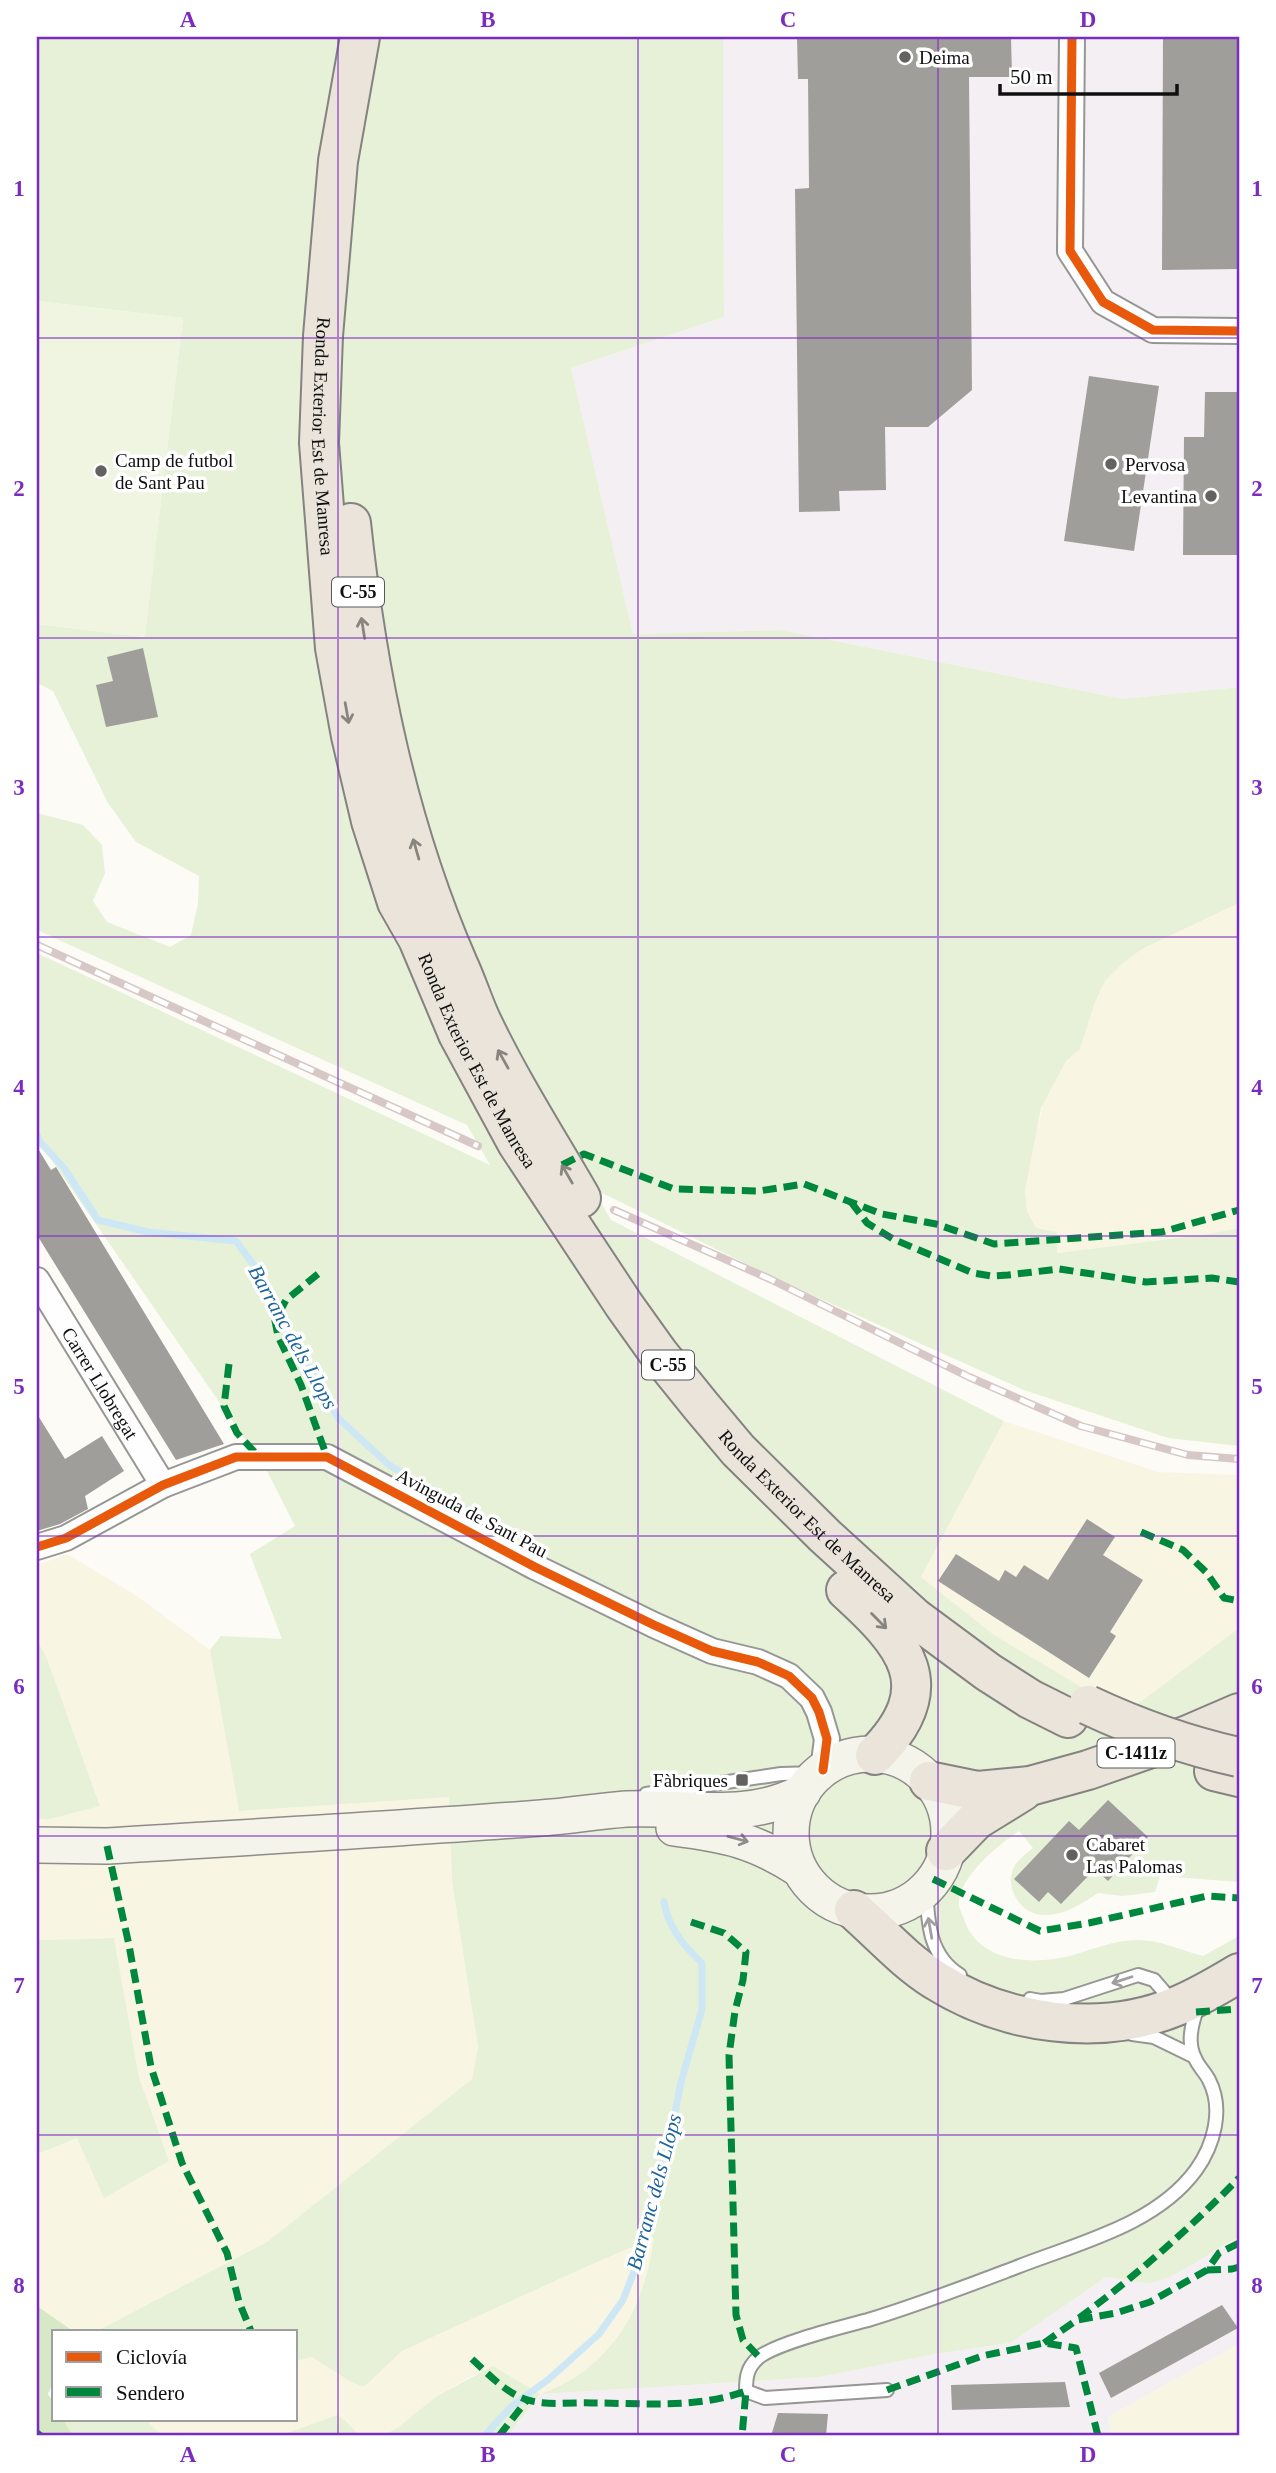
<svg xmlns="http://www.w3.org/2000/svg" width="1276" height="2473" font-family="Georgia,serif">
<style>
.industrial{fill:#f4eff2}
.farmland{fill:#f8f6e3}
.green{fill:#e6f1d7}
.forest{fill:#d7e8c6}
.pitch{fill:#eff5e1}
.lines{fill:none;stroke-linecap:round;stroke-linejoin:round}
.stream{stroke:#cee7f5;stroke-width:7}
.building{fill:#a09e9b}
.service-casing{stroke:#969694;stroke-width:16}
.minor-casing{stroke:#969694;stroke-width:28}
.secondary-casing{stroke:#8d8c8a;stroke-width:38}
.trunk-casing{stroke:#848381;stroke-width:42}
.service{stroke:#fffefe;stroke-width:12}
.minor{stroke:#fffefe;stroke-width:24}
.secondary{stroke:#f5f4eb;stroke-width:35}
.trunk{stroke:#eae4da;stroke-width:38}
.rail-casing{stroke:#d7c7c7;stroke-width:8}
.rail{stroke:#fff;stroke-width:5;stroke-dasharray:16;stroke-linecap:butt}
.trunk-bridge-casing{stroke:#848381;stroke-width:42;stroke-linecap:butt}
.trunk-bridge{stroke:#eae4da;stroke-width:38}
.quiet{stroke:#00873e;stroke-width:7;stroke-dasharray:14 7;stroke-linecap:butt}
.cycleway-casing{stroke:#fff;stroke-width:13}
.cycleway{stroke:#e8590c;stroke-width:9}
.oneway{stroke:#88857f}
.oneway2{stroke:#8e8d88}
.oneway3{stroke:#9f9f9f}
.grid{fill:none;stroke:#7b2cbf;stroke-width:2;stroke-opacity:0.55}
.poi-dot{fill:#636260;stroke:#fff;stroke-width:2.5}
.labels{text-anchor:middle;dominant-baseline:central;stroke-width:7;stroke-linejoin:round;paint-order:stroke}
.shield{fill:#fff;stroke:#585858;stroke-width:2}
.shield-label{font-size:18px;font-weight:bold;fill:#101010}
.poi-label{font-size:19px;fill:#101010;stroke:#fff;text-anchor:start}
.street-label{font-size:19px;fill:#101010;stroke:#fff}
.water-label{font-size:21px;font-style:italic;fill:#1e659e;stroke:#fff}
.neatline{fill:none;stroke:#7b2cbf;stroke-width:2.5}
.grid-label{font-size:23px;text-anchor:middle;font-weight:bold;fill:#7b2cbf}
</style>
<rect width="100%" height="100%" fill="#fcfbf6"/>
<g class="industrial">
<polygon points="723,37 1239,37 1239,687 1123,699 781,630 633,634 571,368 724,317"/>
<polygon points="1239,2237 1239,2344 1108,2417 1112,2436 508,2436 540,2394 820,2377 935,2354 1010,2343 1106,2277 1145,2283 1158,2280 1187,2268"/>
</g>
<g class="farmland">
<polygon points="1239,903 1239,1228 1209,1234 1056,1253 1056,1232 1036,1228 1027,1211 1025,1190 1030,1157 1045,1097 1066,1061 1080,1049 1095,1002 1105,981 1124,962 1142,949"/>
<polygon points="1004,1421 1158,1472 1239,1475 1239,1628 1135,1706 1080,1686 994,1635 921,1577"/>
<polygon points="67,1554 137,1596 210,1650 239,1811 449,1797 452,1882 478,2047 472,2079 267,2242 97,2331 73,2331 37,2306 37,2154 77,2138 169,2161 139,2077 114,1938 37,1940 37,1818 46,1820 100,1805 46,1656 37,1641 37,1565"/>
<polygon points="655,2238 644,2285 628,2321 613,2346 598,2361 560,2387 540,2394 475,2374 437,2396 400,2427 383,2436 360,2436 346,2421 337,2415 279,2436 162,2436 148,2422 150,2419 296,2419 296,2361 312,2357 351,2382 364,2387 402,2351 590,2265"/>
<polygon points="1239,2344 1239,2436 1112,2436 1108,2417"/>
</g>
<g class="green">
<path d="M 37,37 L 723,37 L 724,317 L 571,368 L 633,634 L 781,630 L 1123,699 L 1239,687 L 1239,903 L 1142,949 L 1124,962 L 1105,981 L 1095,1002 L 1080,1049 L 1066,1061 L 1041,1108 L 1025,1190 L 1027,1211 L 1036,1228 L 1057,1232 L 1057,1253 L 1209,1234 L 1239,1228 L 1239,1446 L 1168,1438 L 1024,1390 L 783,1282 L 592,1188 L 611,1220 L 1004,1421 L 921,1577 L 994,1635 L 1080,1686 L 1135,1706 L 1239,1628 L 1239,1882 L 1160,1876 L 1155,1892 L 1122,1896 L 1098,1893 C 1081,1904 1064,1916 1043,1915 C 1020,1914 1004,1887 1014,1867 C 1018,1860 1027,1853 1033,1848 L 1019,1831 C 999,1844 948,1885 961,1912 C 964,1919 966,1926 970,1932 C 991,1965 1040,1964 1073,1955 C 1093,1949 1113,1941 1135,1940 C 1158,1939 1181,1950 1203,1956 L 1239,1936 L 1239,2237 C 1214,2249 1172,2283 1145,2283 C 1132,2282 1119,2278 1106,2277 L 1010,2343 L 935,2354 L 820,2377 L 540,2394 L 508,2436 L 383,2436 L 400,2426 L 437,2396 L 493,2366 L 540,2394 C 611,2369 644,2310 654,2238 L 590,2265 L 402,2351 L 364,2387 L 351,2382 L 312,2357 L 296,2361 L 296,2331 L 97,2331 L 267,2242 L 472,2079 L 478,2047 L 452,1882 L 449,1797 L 239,1811 L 210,1650 L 221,1636 L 282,1639 L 250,1554 L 295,1526 L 267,1471 L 37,1139 L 37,953 L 490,1165 L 467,1125 L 37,930 L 37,813 L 83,825 L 102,845 L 105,873 L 93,901 L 107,922 L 170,947 L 191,935 L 198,903 L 199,876 L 136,842 L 108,803 L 53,691 L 37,683 L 37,624 L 144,637 L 183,318 L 37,301 Z"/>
<polygon points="37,1641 46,1656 100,1806 46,1820 37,1818"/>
<polygon points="114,1938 139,2077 169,2161 104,2198 77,2138 37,2154 37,1940"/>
<polygon points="337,2415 346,2421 360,2436 279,2436"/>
<polygon points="63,2419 150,2419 148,2422 162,2436 73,2436"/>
</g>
<polygon class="forest" points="37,2306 73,2331 54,2331 54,2380 48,2394 54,2404 54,2419 63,2419 73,2436 37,2436"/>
<polygon class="pitch" points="37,301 183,318 145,637 37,624"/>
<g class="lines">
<g class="stream">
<polyline points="37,1135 40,1142 64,1168 98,1220 148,1232 236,1241 259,1272 282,1324 338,1418 389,1465 485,1520"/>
<path d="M 484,2436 L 512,2406 L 549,2379 L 599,2334 L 623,2300 L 640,2256 L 669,2143 L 681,2082 L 702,2009 L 702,1963 C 683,1946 668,1927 664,1902"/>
</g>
</g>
<g class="building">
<polygon points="797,37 1011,37 1012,77 969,77 972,390 928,427 885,427 886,490 839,491 840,511 799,512 795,189 809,188 808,79 798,79"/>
<polygon points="1163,37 1239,37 1239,269 1162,270"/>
<polygon points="1089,376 1159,386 1134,551 1064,541"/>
<polygon points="1205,392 1239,392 1239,555 1183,555 1184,437 1204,437"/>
<polygon points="143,648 158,717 106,727 96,685 113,681 107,657"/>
<polygon points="37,1147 51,1170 56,1167 224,1444 176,1460 37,1235"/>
<polygon points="37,1414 65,1459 102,1436 124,1471 85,1496 88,1509 60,1524 37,1531"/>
<polygon points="1087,1519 1115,1537 1103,1555 1143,1580 1110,1632 1116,1636 1089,1678 938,1581 956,1554 999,1581 1005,1570 1016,1577 1024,1565 1048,1580"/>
<polygon points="1108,1800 1148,1837 1108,1881 1095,1869 1061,1904 1048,1892 1039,1902 1014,1879 1069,1821 1079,1830"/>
<polygon points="1222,2305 1238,2328 1111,2398 1099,2373"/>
<polygon points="1065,2382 1070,2407 952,2410 951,2385"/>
<polygon points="778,2413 828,2414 826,2436 771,2436"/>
</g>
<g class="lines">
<g class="service-casing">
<g id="service">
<polyline points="646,1794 781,1774 819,1773"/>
<path d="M 926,1888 C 928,1921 928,1955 960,1975"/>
<polyline points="1030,1999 1041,2001 1064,1999 1138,1975 1154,1980 1172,2001"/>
<polyline points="1132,2034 1154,2037 1193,2056"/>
<path d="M 887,2390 L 765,2398 L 746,2391 C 746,2377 747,2368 758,2358 C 776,2343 842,2327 868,2320 C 918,2305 967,2286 1017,2267 C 1078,2243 1156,2225 1196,2170 C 1214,2145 1224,2109 1209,2080 C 1205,2072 1198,2066 1195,2058 C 1187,2043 1192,2022 1198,2007"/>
</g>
</g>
<g class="minor-casing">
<g id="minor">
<polyline points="1072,37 1070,251 1103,302 1153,330 1239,331"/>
<path id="s1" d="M 37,1280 L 163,1485"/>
<polyline points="37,1547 66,1538 163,1485 236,1457 327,1457 535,1567 654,1625 712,1651 758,1662 789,1676 812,1698 819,1712 827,1739 823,1770"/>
</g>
</g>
<g class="secondary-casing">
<g id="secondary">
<circle cx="870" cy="1833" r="79"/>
<path d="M 674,1828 C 727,1835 754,1840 799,1869"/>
<path d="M 37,1845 L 107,1846 C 252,1837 397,1829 541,1818 C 570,1816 598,1811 626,1809 C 686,1806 748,1822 803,1792"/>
</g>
</g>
<g class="trunk-casing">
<g id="trunk">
<path id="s2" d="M 360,37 L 338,161 L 323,336 L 319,443 L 335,648 L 351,736 L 371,821 L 397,902 L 418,939 L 458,1034 L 517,1143 L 624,1305 L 659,1354 L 701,1406 L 738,1450 L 825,1536 L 915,1618 L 988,1672 L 1030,1699 L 1068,1718"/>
<path d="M 351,523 C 367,674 397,824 458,964 C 466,981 472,1000 480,1018 C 509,1080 547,1139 581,1198"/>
<path d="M 846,1590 C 905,1644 943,1686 875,1755"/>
<polyline points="1214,1771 1239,1777"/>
<polyline points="929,1781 978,1791 1030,1786 1088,1770 1188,1735 1239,1713"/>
<polyline points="946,1851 976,1820 1023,1791"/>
<path d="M 854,1910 C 881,1934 905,1961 935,1980 C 1005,2024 1100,2038 1177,2006 C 1199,1997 1219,1985 1239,1973"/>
</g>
</g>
<use href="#service" class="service"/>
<use href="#minor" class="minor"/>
<use href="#secondary" class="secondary"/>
<use href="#trunk" class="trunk"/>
<g class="rail-casing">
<g id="rail">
<polyline points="37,945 478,1146"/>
<polyline points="614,1210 770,1279 969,1377 1081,1426 1188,1455 1239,1459"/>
</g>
</g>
<use href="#rail" class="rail"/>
<g class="trunk-bridge-casing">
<path id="trunk-bridge" d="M 1088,1705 C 1137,1728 1184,1745 1238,1757"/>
</g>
<use href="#trunk-bridge" class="trunk-bridge"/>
<g class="quiet">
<polyline points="562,1165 584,1154 674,1189 759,1191 804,1184 882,1214 936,1224 994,1244 1162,1232 1239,1210"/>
<polyline points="851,1202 867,1223 893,1239 973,1273 992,1276 1008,1275 1059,1269 1146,1282 1212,1278 1239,1282"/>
<polyline points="318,1274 286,1300 275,1321 278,1336 301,1385 327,1457"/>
<polyline points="229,1364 224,1406 237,1433 259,1457"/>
<polyline points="1141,1532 1183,1550 1206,1572 1224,1598 1239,1601"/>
<polyline points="107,1846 129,1945 151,2067 182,2163 227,2253 239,2302 251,2331"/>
<polyline points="933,1879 1040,1931 1089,1923 1207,1896 1239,1898"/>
<polyline points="691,1922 724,1933 746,1952 743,1980 735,2011 729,2055 736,2315 743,2340 759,2357"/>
<polyline points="1196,2012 1239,2009"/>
<polyline points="1207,2270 1232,2269 1239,2267"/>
<path d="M 1079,2318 C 1137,2275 1189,2229 1239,2178"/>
<polyline points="1044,2343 1077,2320 1116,2313 1150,2302 1207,2270 1219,2253 1239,2243"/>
<path d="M 472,2359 C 488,2374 507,2394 528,2400 C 548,2406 572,2402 592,2403 C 643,2403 697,2409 746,2391 L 742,2436"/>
<polyline points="887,2390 982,2356 1044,2343 1076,2348 1098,2436"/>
<polyline points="37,2433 41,2436"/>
<polyline points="499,2436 527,2400"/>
</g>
<g class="cycleway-casing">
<g id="cycleway">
<polyline points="1072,37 1070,251 1103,302 1153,330 1239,331"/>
<polyline points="37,1547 66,1538 163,1485 236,1457 327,1457 535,1567 654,1625 712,1651 758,1662 789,1676 812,1698 819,1712 827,1739 823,1770"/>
</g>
</g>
<use href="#cycleway" class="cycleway"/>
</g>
<defs><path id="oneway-shaft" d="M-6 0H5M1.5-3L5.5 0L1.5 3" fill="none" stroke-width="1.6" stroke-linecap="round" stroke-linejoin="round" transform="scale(1.75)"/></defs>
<g class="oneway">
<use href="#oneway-shaft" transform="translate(363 628) rotate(-99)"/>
<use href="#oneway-shaft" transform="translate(347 713) rotate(80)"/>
<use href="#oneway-shaft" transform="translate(416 849) rotate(-106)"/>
<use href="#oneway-shaft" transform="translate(503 1059) rotate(-119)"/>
<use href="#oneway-shaft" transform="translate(567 1174) rotate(-120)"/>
<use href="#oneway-shaft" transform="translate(879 1621) rotate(45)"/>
</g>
<use class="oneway2" href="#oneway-shaft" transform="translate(738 1839) rotate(15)"/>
<g class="oneway3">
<use href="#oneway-shaft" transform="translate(930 1928) rotate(-100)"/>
<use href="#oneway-shaft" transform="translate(1122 1980) rotate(162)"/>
</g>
<path class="grid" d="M 338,37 L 338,2436M 638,37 L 638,2436M 938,37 L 938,2436M 37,338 L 1239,338M 37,638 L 1239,638M 37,937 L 1239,937M 37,1236 L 1239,1236M 37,1536 L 1239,1536M 37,1836 L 1239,1836M 37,2135 L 1239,2135"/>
<g class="poi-dot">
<circle cx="905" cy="57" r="7"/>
<circle cx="1111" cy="464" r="7"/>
<circle cx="101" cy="471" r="7"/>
<circle cx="1211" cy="496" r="7"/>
<rect x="735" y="1773" width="14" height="14" rx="3.5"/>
<circle cx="1072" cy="1855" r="7"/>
</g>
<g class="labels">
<g class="shield">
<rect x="332" y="577.5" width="52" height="29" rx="5"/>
<rect x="642" y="1350.5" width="52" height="29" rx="5"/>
<rect x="1097.5" y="1738.5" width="77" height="29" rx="5"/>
</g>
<g class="shield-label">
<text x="358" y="592">C-55</text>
<text x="668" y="1365">C-55</text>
<text x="1136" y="1753">C-1411z</text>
</g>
<g class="poi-label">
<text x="919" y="57">Deima</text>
<text x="115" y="460">Camp de futbol<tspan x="115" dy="22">de Sant Pau</tspan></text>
<text x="1125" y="464">Pervosa</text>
<text x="1197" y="496" text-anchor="end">Levantina</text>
<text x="728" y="1780" text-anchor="end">Fàbriques</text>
<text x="1086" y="1844">Cabaret<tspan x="1086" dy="22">Las Palomas</tspan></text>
</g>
<g class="street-label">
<text stroke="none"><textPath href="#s2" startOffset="402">Ronda Exterior Est de Manresa</textPath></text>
<text stroke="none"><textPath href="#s2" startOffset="1054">Ronda Exterior Est de Manresa</textPath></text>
<text stroke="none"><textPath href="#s1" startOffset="121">Carrer Llobregat</textPath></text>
<text transform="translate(472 1513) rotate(28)">Avinguda de Sant Pau</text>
<text stroke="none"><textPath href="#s2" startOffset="1620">Ronda Exterior Est de Manresa</textPath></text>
</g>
<g class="water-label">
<text transform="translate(293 1337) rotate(61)">Barranc dels Llops</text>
<text transform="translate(654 2192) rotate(-75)">Barranc dels Llops</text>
</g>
</g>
<rect width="1276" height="2473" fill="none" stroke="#ffffff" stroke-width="77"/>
<rect x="52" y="2330" width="245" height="91" fill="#ffffff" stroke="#9f9f9f" stroke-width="2"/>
<rect x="66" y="2352" width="35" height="10" fill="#e8590c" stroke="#9f9f9f" stroke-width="2"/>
<text x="116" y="2364" font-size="21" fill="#101010">Ciclovía</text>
<rect x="66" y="2387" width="35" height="10" fill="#00873e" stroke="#9f9f9f" stroke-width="2"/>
<text x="116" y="2400" font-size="21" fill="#101010">Sendero</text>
<path d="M1000 84v10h177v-10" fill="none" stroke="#101010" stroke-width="3.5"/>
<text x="1010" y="84" font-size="21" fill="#101010" stroke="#ffffff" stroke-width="5" paint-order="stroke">50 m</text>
<rect x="38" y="38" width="1200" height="2396" class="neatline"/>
<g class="grid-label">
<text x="188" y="27">A</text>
<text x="488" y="27">B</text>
<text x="788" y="27">C</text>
<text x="1088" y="27">D</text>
<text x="19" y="196">1</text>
<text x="1257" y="196">1</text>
<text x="19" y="496">2</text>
<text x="1257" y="496">2</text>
<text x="19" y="795">3</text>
<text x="1257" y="795">3</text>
<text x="19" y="1095">4</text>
<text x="1257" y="1095">4</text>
<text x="19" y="1394">5</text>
<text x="1257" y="1394">5</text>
<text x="19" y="1694">6</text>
<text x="1257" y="1694">6</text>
<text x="19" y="1993">7</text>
<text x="1257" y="1993">7</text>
<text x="19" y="2293">8</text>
<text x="1257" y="2293">8</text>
<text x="188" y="2462">A</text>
<text x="488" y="2462">B</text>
<text x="788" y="2462">C</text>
<text x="1088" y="2462">D</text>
</g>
</svg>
